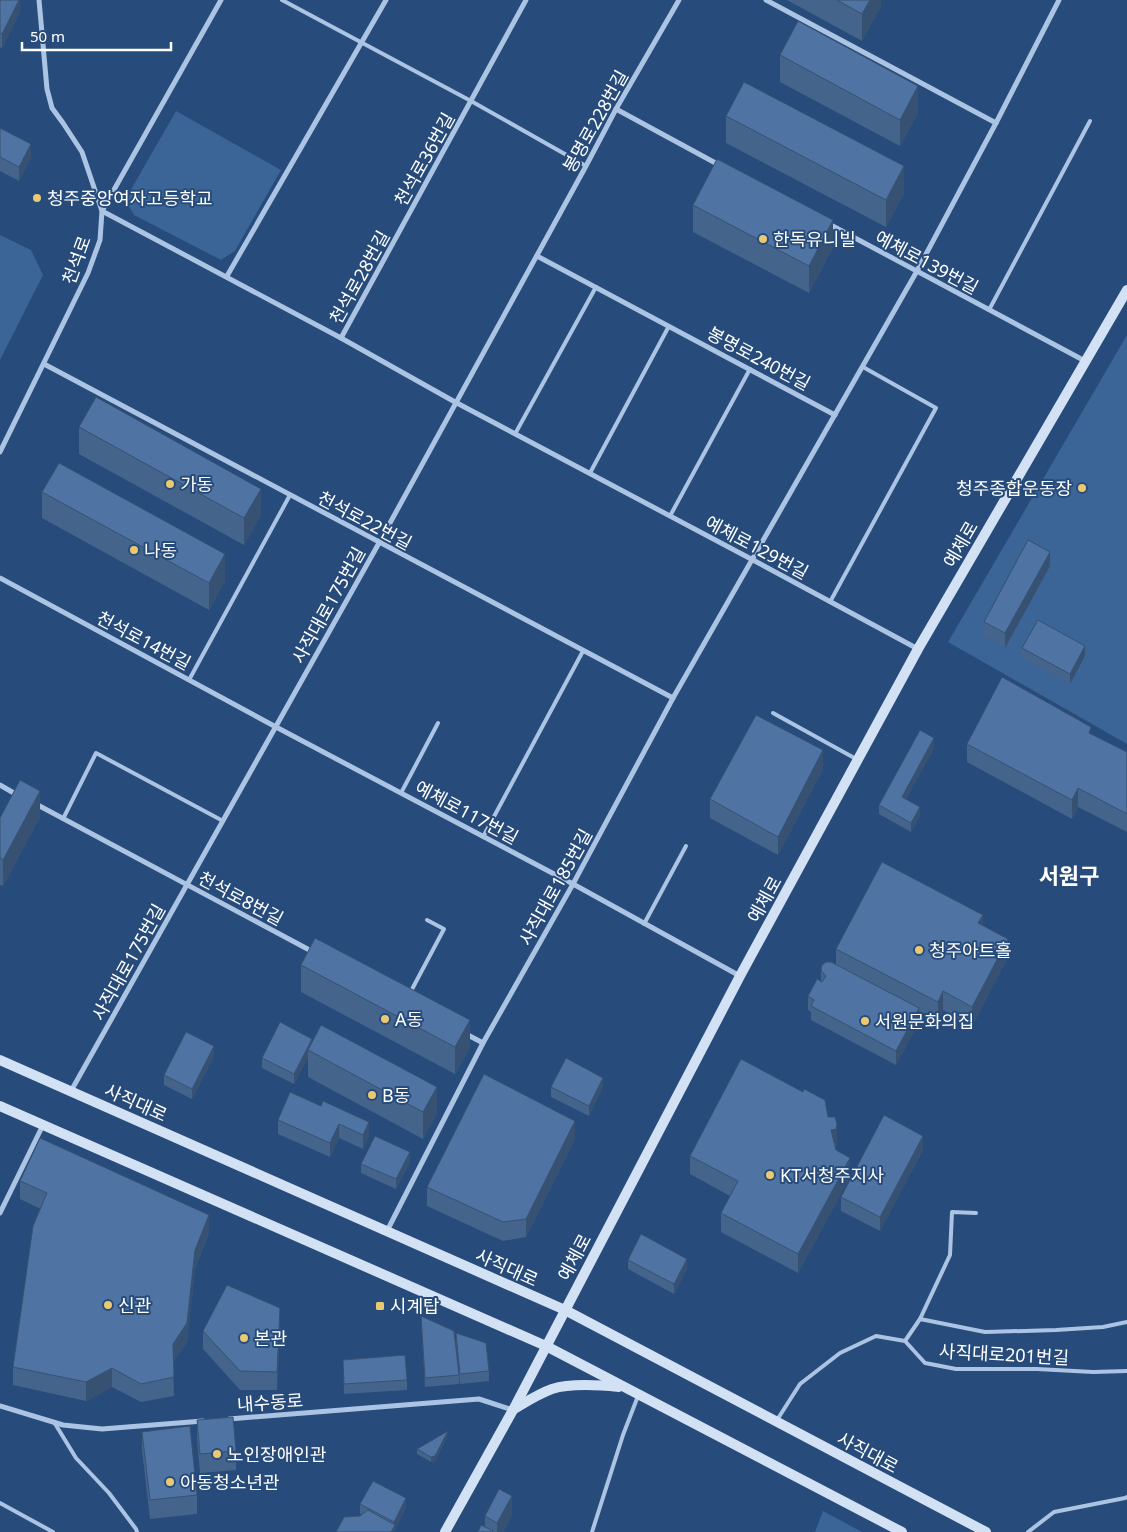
<svg xmlns="http://www.w3.org/2000/svg" width="1127" height="1532" font-family="'Noto Sans','Noto Sans KR',sans-serif">
<style>
.green{fill:#3b6497}
.lines{fill:none;stroke-linecap:round;stroke-linejoin:round}
.lane{stroke:#abc4e3;stroke-width:4}
.street{stroke:#abc4e3;stroke-width:5}
.secondary{stroke:#d3e1f4;stroke-width:10}
.wall{fill:#44648c}
.shaded-wall{fill:#375172}
.building{fill:#4f74a3;stroke:#375172}
.poi-dot{fill:#ebc971;stroke:#274b7a;stroke-width:2}
.labels{text-anchor:middle;dominant-baseline:central;stroke-width:4;stroke-linejoin:round;paint-order:stroke}
.street-label{font-size:18px;fill:#fff;stroke:#274b7a}
.poi-label{font-size:18px;fill:#fff;stroke:#274b7a;text-anchor:start}
.district-label{font-size:22px;font-weight:bold;fill:#fff;stroke:#274b7a}
</style>
<rect width="100%" height="100%" fill="#274b7a"/>
<g class="green">
<polygon points="176,111 281,170 235,251 221,260 134,215 125,200"/>
<polygon points="0,235 31,250 43,275 0,360"/>
<polygon points="1127,335 1127,744 948,642"/>
<polygon points="823,1511 862,1532 815,1532"/>
</g>
<g class="lines">
<g class="lane">
<polyline points="282,0 471,101 586,166"/>
<polyline points="989,310 1090,121"/>
<polyline points="515,434 596,287"/>
<polyline points="590,473 669,326"/>
<polyline points="670,516 750,369"/>
<polyline points="830,602 936,408 863,367"/>
<polyline points="189,680 290,495"/>
<polyline points="773,713 858,760"/>
<polyline points="401,793 438,723"/>
<polyline points="63,819 96,753 223,821"/>
<polyline points="483,837 583,651"/>
<polyline points="644,924 686,846"/>
<polyline points="410,993 444,929 427,920"/>
<polyline points="976,1213 952,1212 950,1255 920,1319 985,1332 1056,1330 1103,1327 1127,1322"/>
<polyline points="905,1341 920,1319"/>
<polyline points="777,1420 800,1384 840,1353 876,1336 905,1341 925,1363 956,1369 1037,1369 1093,1372 1127,1371"/>
<polyline points="54,1422 76,1458 109,1493 136,1529 137,1532"/>
<polyline points="0,1503 53,1532"/>
<polyline points="592,1532 623,1435 638,1396"/>
<polyline points="1028,1532 1054,1512 1125,1498 1127,1497"/>
</g>
<g class="street">
<polyline points="39,0 47,89 52,108 63,123 82,152 102,211 341,338 455,402 753,560 918,649"/>
<polyline points="766,0 996,123"/>
<polyline points="616,109 721,166"/>
<polyline points="827,223 1085,361"/>
<polyline points="537,256 835,415"/>
<polyline points="227,276 386,0"/>
<polyline points="341,338 526,0"/>
<polyline points="44,364 673,698"/>
<polyline points="0,452 88,273 100,240 102,211 221,0"/>
<polyline points="0,578 276,727 573,884 740,976"/>
<polyline points="0,785 19,796"/>
<polyline points="34,803 315,953"/>
<polyline points="466,1034 483,1043"/>
<polyline points="71,1091 379,543 586,166 616,109 679,0"/>
<polyline points="0,1213 43,1125"/>
<polyline points="387,1231 483,1043 573,884 673,698 917,271 996,123 1059,0"/>
<polyline points="0,1406 63,1425 102,1429 203,1421"/>
<polyline points="229,1419 479,1399 513,1410"/>
</g>
<g class="secondary">
<polyline points="0,1060 565,1310 986,1532"/>
<polyline points="0,1106 546,1346 902,1532"/>
<path d="M 514,1409 C 526,1402 538,1394 552,1389 C 571,1383 599,1385 619,1387"/>
<polyline points="445,1532 513,1410 740,976 918,649 1127,290"/>
</g>
</g>
<g class="wall">
<polygon points="0,0 20,0 20,12 2,48 0,47"/>
<polygon points="787,0 881,0 881,6 862,41"/>
<polygon points="780,55 918,113 900,146 780,82"/>
<polygon points="726,116 904,193 886,227 726,143"/>
<polygon points="0,128 31,158 19,181 0,171"/>
<polygon points="693,205 833,247 809,293 693,232"/>
<polygon points="79,427 261,515 244,545 79,454"/>
<polygon points="42,492 225,581 209,610 42,518"/>
<polygon points="1050,566 1005,648 984,636 984,622"/>
<polygon points="1022,648 1085,656 1070,684 1022,658"/>
<polygon points="1091,734 1127,752 1127,832 1078,807 1072,819 967,762 967,744"/>
<polygon points="934,748 906,799 920,816 911,832 879,814 879,805"/>
<polygon points="823,769 778,855 710,818 710,799"/>
<polygon points="40,817 3,886 0,885 0,818"/>
<polygon points="983,925 1008,957 972,1026 943,1010 938,1021 919,1011 919,1022 896,1065 811,1020 811,1012 808,1010 808,996 821,981 821,969 836,964 836,949"/>
<polygon points="301,965 470,1047 455,1074 301,992"/>
<polygon points="312,1042 437,1113 423,1139 308,1077 308,1057 294,1084 262,1068 262,1058"/>
<polygon points="214,1056 192,1099 164,1085 164,1075"/>
<polygon points="551,1087 603,1087 589,1116 551,1097"/>
<polygon points="321,1106 369,1136 363,1149 339,1138 330,1157 278,1134 278,1120"/>
<polygon points="828,1117 837,1143 836,1148 835,1148 836,1150 850,1177 798,1273 721,1232 721,1213 730,1196 690,1174 690,1156"/>
<polygon points="575,1139 526,1237 503,1241 427,1206 427,1187"/>
<polygon points="923,1150 880,1231 841,1211 841,1197"/>
<polygon points="410,1162 396,1189 361,1173 361,1164"/>
<polygon points="20,1181 209,1233 195,1269 187,1342 173,1362 174,1396 141,1402 112,1387 86,1401 13,1385 13,1367 41,1209 20,1199"/>
<polygon points="628,1260 687,1268 674,1294 628,1269"/>
<polygon points="421,1316 459,1375 459,1384 425,1387"/>
<polygon points="280,1327 277,1390 240,1390 203,1349 203,1331"/>
<polygon points="456,1333 489,1371 489,1381 460,1384 456,1343"/>
<polygon points="343,1360 407,1380 407,1390 344,1394"/>
<polygon points="197,1420 236,1451 236,1470 200,1473 197,1439"/>
<polygon points="142,1432 197,1495 197,1514 150,1519 142,1450"/>
<polygon points="448,1435 435,1461 431,1462 417,1454 417,1449"/>
<polygon points="360,1504 406,1508 395,1529 395,1532 360,1516 362,1514 360,1514"/>
<polygon points="512,1515 503,1532 478,1532 485,1527 485,1516"/>
</g>
<g class="shaded-wall">
<polygon points="19,0 20,0 20,12 2,48 2,34"/>
<polygon points="870,0 881,0 881,6 862,41 862,14"/>
<polygon points="918,86 918,113 900,146 900,120"/>
<polygon points="31,144 31,158 19,181 19,167"/>
<polygon points="904,166 904,193 886,227 886,200"/>
<polygon points="833,220 833,247 809,293 809,266"/>
<polygon points="261,489 261,515 244,545 244,518"/>
<polygon points="1050,552 1050,566 1005,648 1005,633"/>
<polygon points="225,554 225,581 209,610 209,583"/>
<polygon points="1085,646 1085,656 1070,684 1070,674"/>
<polygon points="934,738 934,748 902,807 902,797"/>
<polygon points="823,750 823,769 778,855 778,837"/>
<polygon points="1078,788 1078,807 1072,819 1072,800"/>
<polygon points="40,791 40,817 3,886 3,860"/>
<polygon points="920,807 920,816 911,832 911,823"/>
<polygon points="983,915 983,934 978,923"/>
<polygon points="1008,939 1008,957 972,1026 972,1007"/>
<polygon points="943,991 943,1010 938,1021 938,1002"/>
<polygon points="919,1008 919,1022 896,1065 896,1051"/>
<polygon points="470,1020 470,1047 455,1074 455,1047"/>
<polygon points="312,1039 312,1048 308,1050 308,1057 294,1084 294,1074"/>
<polygon points="214,1046 214,1056 192,1099 192,1089"/>
<polygon points="603,1078 603,1087 589,1116 589,1106"/>
<polygon points="437,1087 437,1113 423,1139 423,1112"/>
<polygon points="575,1121 575,1139 526,1237 526,1219"/>
<polygon points="369,1122 369,1136 363,1149 363,1135"/>
<polygon points="339,1124 339,1138 330,1157 330,1143"/>
<polygon points="837,1124 837,1143 836,1148 831,1149 831,1130"/>
<polygon points="923,1136 923,1150 880,1231 880,1217"/>
<polygon points="410,1152 410,1162 396,1189 396,1179"/>
<polygon points="850,1158 850,1177 798,1273 798,1254"/>
<polygon points="209,1215 209,1233 195,1269 187,1342 173,1363 173,1344 195,1250"/>
<polygon points="687,1259 687,1268 674,1294 674,1284"/>
<polygon points="280,1308 280,1327 277,1390 277,1372"/>
<polygon points="112,1368 112,1387 86,1401 86,1382"/>
<polygon points="448,1431 448,1435 435,1461 431,1462 431,1457"/>
<polygon points="512,1496 512,1515 503,1532 497,1532 497,1523"/>
<polygon points="406,1498 406,1508 395,1529 395,1532 391,1532 394,1527 394,1522"/>
</g>
<g class="building">
<polygon points="0,0 19,0 2,34 0,33"/>
<polygon points="837,0 870,0 862,14"/>
<polygon points="798,21 918,86 900,120 780,55"/>
<polygon points="744,82 904,166 886,200 726,116"/>
<polygon points="0,128 31,144 19,167 0,157"/>
<polygon points="717,159 833,220 809,266 693,205"/>
<polygon points="96,397 261,489 244,518 79,427"/>
<polygon points="59,463 225,554 209,583 42,492"/>
<polygon points="1028,540 1050,552 1005,633 984,622"/>
<polygon points="1038,620 1085,646 1070,674 1022,648"/>
<polygon points="1002,677 1091,727 1089,733 1127,752 1127,814 1078,788 1072,800 967,744"/>
<polygon points="756,715 823,750 778,837 710,799"/>
<polygon points="920,730 934,738 902,797 920,807 911,823 879,805"/>
<polygon points="20,780 40,791 3,860 0,858 0,818"/>
<polygon points="882,862 983,915 978,923 1008,939 972,1007 943,991 938,1002 836,949"/>
<polygon points="315,938 470,1020 455,1047 301,965"/>
<polygon points="826,962 831,962 919,1008 896,1051 811,1006 814,1000 808,996 817,979 822,982 826,976 822,972 821,969 822,965"/>
<polygon points="280,1022 312,1039 294,1074 262,1058"/>
<polygon points="321,1025 437,1087 423,1112 308,1050"/>
<polygon points="186,1032 214,1046 192,1089 164,1075"/>
<polygon points="566,1058 603,1078 589,1106 551,1087"/>
<polygon points="741,1059 803,1092 804,1089 825,1100 828,1117 835,1117 837,1124 836,1129 831,1130 836,1150 850,1158 798,1254 721,1213 738,1181 690,1156"/>
<polygon points="484,1074 575,1121 526,1219 503,1222 427,1187"/>
<polygon points="290,1092 321,1106 323,1101 369,1122 363,1135 339,1124 330,1143 278,1120"/>
<polygon points="884,1115 923,1136 880,1217 841,1197"/>
<polygon points="375,1136 410,1152 396,1179 361,1164"/>
<polygon points="40,1138 209,1215 195,1250 187,1323 173,1344 174,1377 141,1384 112,1368 86,1382 13,1367 33,1226 47,1193 20,1181"/>
<polygon points="641,1234 687,1259 674,1284 628,1260"/>
<polygon points="227,1285 280,1308 277,1372 240,1371 203,1331"/>
<polygon points="421,1316 454,1331 459,1375 425,1378"/>
<polygon points="456,1333 486,1343 489,1371 460,1374"/>
<polygon points="405,1355 407,1380 344,1384 343,1360"/>
<polygon points="233,1417 236,1451 200,1454 197,1420"/>
<polygon points="190,1426 197,1495 150,1500 142,1432"/>
<polygon points="448,1431 435,1456 431,1457 417,1449"/>
<polygon points="373,1481 406,1498 394,1522 360,1504"/>
<polygon points="499,1489 512,1496 497,1523 485,1516"/>
<polygon points="368,1510 395,1525 391,1532 336,1532 344,1517 360,1516"/>
<polygon points="481,1525 493,1531 492,1532 478,1532"/>
</g>
<g class="poi-dot">
<circle cx="37" cy="198" r="5"/>
<circle cx="763" cy="239" r="5"/>
<circle cx="170" cy="484" r="5"/>
<circle cx="1082" cy="488" r="5"/>
<circle cx="134" cy="550" r="5"/>
<circle cx="919" cy="950" r="5"/>
<circle cx="385" cy="1019" r="5"/>
<circle cx="865" cy="1021" r="5"/>
<circle cx="372" cy="1095" r="5"/>
<circle cx="770" cy="1175" r="5"/>
<circle cx="108" cy="1305" r="5"/>
<rect x="375" y="1301" width="10" height="10" rx="2.5"/>
<circle cx="244" cy="1338" r="5"/>
<circle cx="217" cy="1454" r="5"/>
<circle cx="170" cy="1482" r="5"/>
</g>
<g class="labels">
<g class="street-label">
<text transform="translate(595 121) rotate(-61)">봉명로228번길</text>
<text transform="translate(424 159) rotate(-61)">천석로36번길</text>
<text transform="translate(76 260) rotate(-70)">천석로</text>
<text transform="translate(927 262) rotate(28)">예체로139번길</text>
<text transform="translate(359 277) rotate(-61)">천석로28번길</text>
<text transform="translate(759 358) rotate(28)">봉명로240번길</text>
<text transform="translate(365 520) rotate(28)">천석로22번길</text>
<text transform="translate(960 544) rotate(-60)">예체로</text>
<text transform="translate(757 547) rotate(28)">예체로129번길</text>
<text transform="translate(328 605) rotate(-61)">사직대로175번길</text>
<text transform="translate(144 640) rotate(28)">천석로14번길</text>
<text transform="translate(467 812) rotate(28)">예체로117번길</text>
<text transform="translate(555 887) rotate(-61)">사직대로185번길</text>
<text transform="translate(241 898) rotate(28)">천석로8번길</text>
<text transform="translate(764 899) rotate(-61)">예체로</text>
<text transform="translate(128 962) rotate(-61)">사직대로175번길</text>
<text transform="translate(136 1102) rotate(24)">사직대로</text>
<text transform="translate(574 1257) rotate(-62)">예체로</text>
<text transform="translate(507 1267) rotate(24)">사직대로</text>
<text transform="translate(1004 1354) rotate(3)">사직대로201번길</text>
<text transform="translate(270 1402) rotate(-4)">내수동로</text>
<text transform="translate(868 1452) rotate(28)">사직대로</text>
</g>
<g class="poi-label">
<text x="47" y="198">청주중앙여자고등학교</text>
<text x="773" y="239">한독유니빌</text>
<text x="180" y="484">가동</text>
<text x="1072" y="488" text-anchor="end">청주종합운동장</text>
<text x="144" y="550">나동</text>
<text x="929" y="950">청주아트홀</text>
<text x="395" y="1019">A동</text>
<text x="875" y="1021">서원문화의집</text>
<text x="382" y="1095">B동</text>
<text x="780" y="1175">KT서청주지사</text>
<text x="118" y="1305">신관</text>
<text x="390" y="1306">시계탑</text>
<text x="254" y="1338">본관</text>
<text x="227" y="1454">노인장애인관</text>
<text x="180" y="1482">아동청소년관</text>
</g>
<g class="district-label">
<text x="1069" y="875">서원구</text>
</g>
</g>
<path d="M22 42v8h149v-8" fill="none" stroke="#ffffff" stroke-width="2.5"/>
<text x="30" y="42" font-size="15" fill="#ffffff" stroke="#274b7a" stroke-width="4" paint-order="stroke">50 m</text>
</svg>
